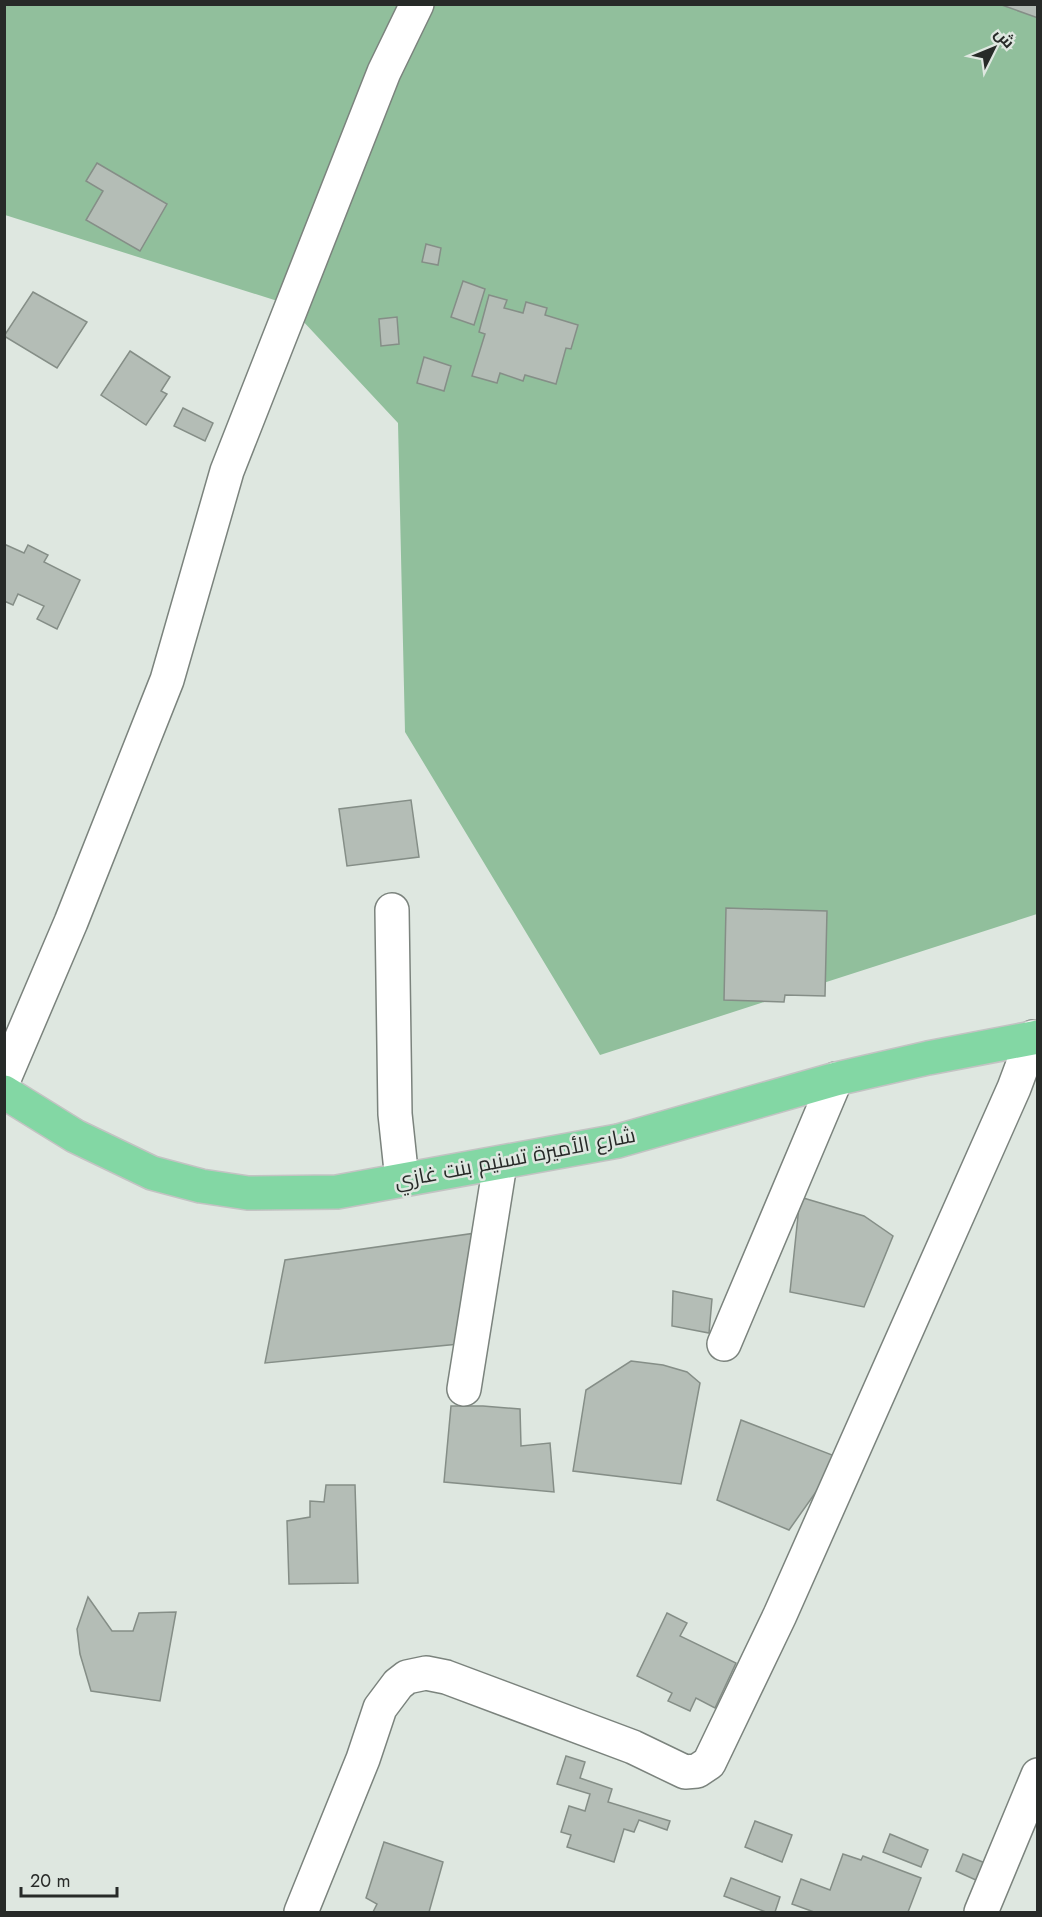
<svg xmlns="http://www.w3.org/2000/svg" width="1042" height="1917" font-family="Jost,Cairo,sans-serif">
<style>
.green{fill:#91bf9c}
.building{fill:#b4bdb6;stroke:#858e87;stroke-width:1.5}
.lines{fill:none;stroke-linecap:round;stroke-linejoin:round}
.minor-casing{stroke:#7b837d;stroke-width:36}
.major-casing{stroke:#c3c3c3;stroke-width:36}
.minor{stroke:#fff;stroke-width:33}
.major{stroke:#83d7a4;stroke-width:33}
.labels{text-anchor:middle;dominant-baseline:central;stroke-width:5;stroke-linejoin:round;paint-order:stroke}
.street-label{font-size:21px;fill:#272a28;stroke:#dee7e0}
</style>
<rect width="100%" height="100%" fill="#dee7e0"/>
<polygon class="green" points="5,5 1037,5 1037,914 600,1055 405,732 398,423 287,304 5,215"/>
<g class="building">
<polygon points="999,4 1038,4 1038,18"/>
<polygon points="97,163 167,204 140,251 86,220 103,191 86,181"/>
<polygon points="426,244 441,248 438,265 422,262"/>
<polygon points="463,281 485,289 474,325 451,317"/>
<polygon points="33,292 87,322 57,368 4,336"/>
<polygon points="489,295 507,300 504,308 523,313 526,302 547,308 545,315 578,325 571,349 566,348 556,384 525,375 523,381 500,373 497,383 472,376 485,334 479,332"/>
<polygon points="397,317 399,344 381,346 379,319"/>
<polygon points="130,351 170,377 161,391 167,394 146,425 101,395"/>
<polygon points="424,357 451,366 444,391 417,383"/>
<polygon points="183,408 213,423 205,441 174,426"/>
<polygon points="4,544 24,553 28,545 48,555 44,562 80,580 57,629 37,619 44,606 18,594 13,605 4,601"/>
<polygon points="411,800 419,857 347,866 339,809"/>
<polygon points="726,908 827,911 825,996 785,995 784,1002 724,1000"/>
<polygon points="800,1197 864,1216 893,1236 864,1307 790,1292"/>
<polygon points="476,1233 459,1344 265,1363 285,1260"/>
<polygon points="673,1291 712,1299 709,1333 672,1326"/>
<polygon points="631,1361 663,1365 687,1372 700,1383 681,1484 573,1471 586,1390"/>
<polygon points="451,1406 483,1406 520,1409 521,1446 550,1443 554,1492 444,1482"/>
<polygon points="741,1420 840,1458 789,1530 717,1500"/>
<polygon points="326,1485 355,1485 358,1583 289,1584 287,1521 310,1517 310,1501 324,1502"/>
<polygon points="88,1597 112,1631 133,1631 139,1613 176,1612 160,1701 91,1691 80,1654 77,1629"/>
<polygon points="667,1613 687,1623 680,1636 736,1663 715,1708 696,1698 690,1711 668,1701 672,1693 637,1676"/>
<polygon points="566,1756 585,1762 580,1778 612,1789 608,1802 670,1821 667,1830 639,1820 634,1832 624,1829 614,1862 567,1847 571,1835 561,1832 569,1806 585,1811 590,1794 557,1784"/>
<polygon points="755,1821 792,1835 782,1862 745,1847"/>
<polygon points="890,1834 928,1850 921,1867 883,1852"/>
<polygon points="384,1842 443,1862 429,1912 373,1912 377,1904 366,1898"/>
<polygon points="843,1854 861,1860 863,1856 921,1878 908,1912 814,1912 792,1904 801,1879 830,1890"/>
<polygon points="963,1854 985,1863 978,1881 956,1871"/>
<polygon points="731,1878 780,1897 775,1912 766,1912 724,1896"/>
</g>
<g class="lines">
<g class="minor-casing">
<g id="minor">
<polyline points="392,910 395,1114 402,1180"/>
<polyline points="4,1079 71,922 167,680 227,471 384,72 417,4"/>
<polyline points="724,1344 836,1079"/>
<polyline points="464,1389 500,1164"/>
<polyline points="301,1912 363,1759 380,1708 398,1684 407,1677 426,1673 446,1677 633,1747 685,1772 697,1771 709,1763 780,1615 1014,1088 1033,1037"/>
<polyline points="981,1912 1038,1775"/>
</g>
</g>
<g class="major-casing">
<polyline id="major" points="4,1092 75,1136 152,1173 201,1186 248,1193 337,1192 618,1141 836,1079 928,1058 1038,1037"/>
</g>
<use href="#minor" class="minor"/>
<use href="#major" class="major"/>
</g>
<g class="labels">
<g class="street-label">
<text transform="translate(515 1158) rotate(-11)">شارع الأميرة تسنيم بنت غازي</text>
</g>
</g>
<rect width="1042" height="1917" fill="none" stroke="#272a28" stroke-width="12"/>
<g transform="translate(994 48) rotate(47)" stroke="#dee7e0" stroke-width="4.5" paint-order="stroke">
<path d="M0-4.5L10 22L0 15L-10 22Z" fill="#272a28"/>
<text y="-9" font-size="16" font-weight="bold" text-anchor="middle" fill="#272a28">ش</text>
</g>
<path d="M21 1887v9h96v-9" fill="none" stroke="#272a28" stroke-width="3"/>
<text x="30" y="1887" font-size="18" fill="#272a28" stroke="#dee7e0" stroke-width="4.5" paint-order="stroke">20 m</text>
</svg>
